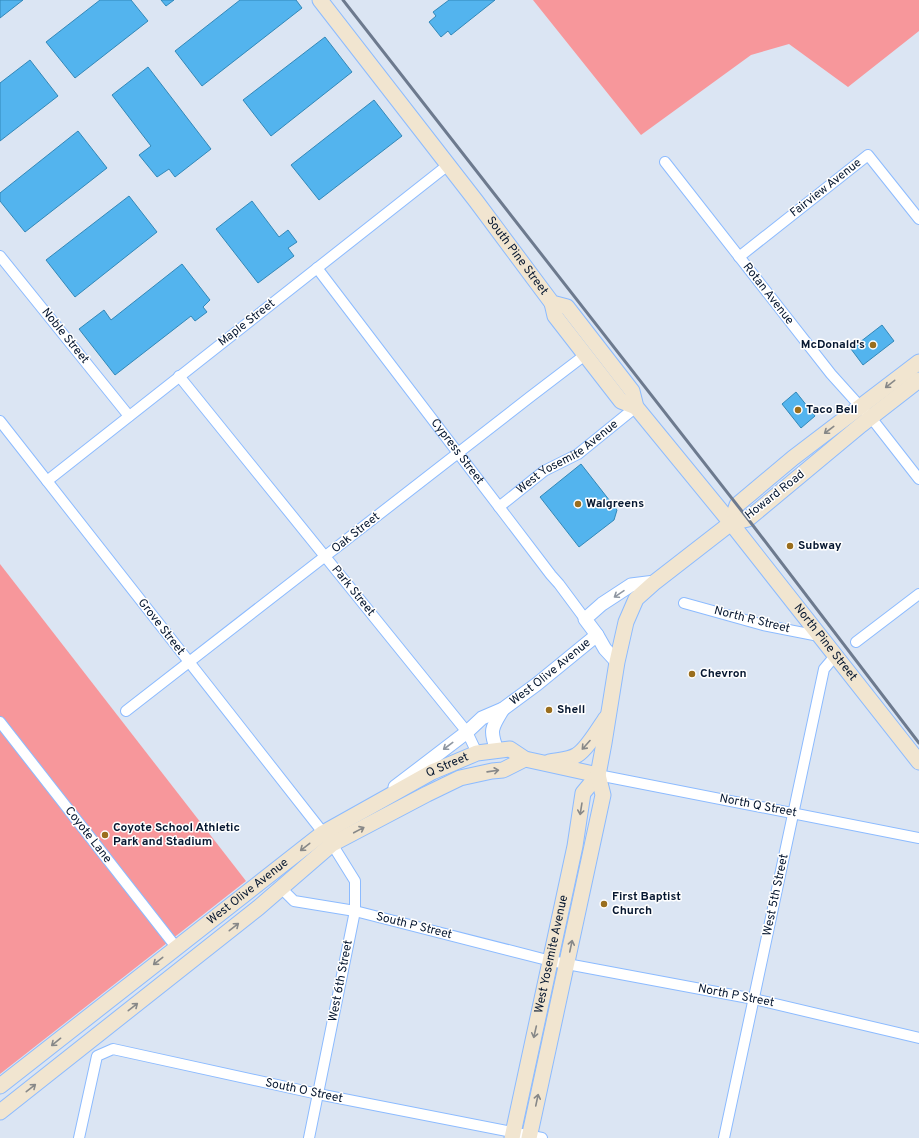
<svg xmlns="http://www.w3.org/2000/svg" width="919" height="1138" font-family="Overpass,sans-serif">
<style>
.green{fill:#f7979b}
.building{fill:#53b4ee;stroke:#3288b9}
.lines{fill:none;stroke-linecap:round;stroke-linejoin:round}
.minor-casing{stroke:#8cbbff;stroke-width:12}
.tertiary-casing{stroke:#8cbbff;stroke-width:15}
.secondary-casing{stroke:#8cbbff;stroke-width:17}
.minor{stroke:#fff;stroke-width:10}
.tertiary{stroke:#fff;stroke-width:13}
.secondary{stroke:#f1e5d0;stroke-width:15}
.rail{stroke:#6d7a8e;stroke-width:3}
.oneway{stroke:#878888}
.oneway2{stroke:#8f97a2}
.poi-dot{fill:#9a6e1d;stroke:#fff;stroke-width:1.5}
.labels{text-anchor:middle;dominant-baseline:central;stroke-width:3;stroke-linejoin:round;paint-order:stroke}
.street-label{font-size:12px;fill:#061730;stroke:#fff}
.poi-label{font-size:12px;font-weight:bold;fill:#061730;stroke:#fff;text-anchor:start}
</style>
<rect width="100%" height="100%" fill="#dbe5f3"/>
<g class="green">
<polygon points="533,0 919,0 919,31 848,87 789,44 751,55 641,135"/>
<polygon points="0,564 246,881 0,1074"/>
</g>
<g class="building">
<polygon points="0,0 23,0 0,18"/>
<polygon points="100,0 131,0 148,21 75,78 46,42"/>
<polygon points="161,0 174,0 166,6"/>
<polygon points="240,0 296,0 302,8 202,86 175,51"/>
<polygon points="449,0 495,0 451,35 448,31 441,37 429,22 436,16 433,12"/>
<polygon points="325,37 352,72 271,136 243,100"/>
<polygon points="30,60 58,96 0,141 0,83"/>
<polygon points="148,67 211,149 175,177 169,169 157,177 139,155 151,146 112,95"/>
<polygon points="374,100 402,136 319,200 291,165"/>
<polygon points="78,131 107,168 25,232 0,201 0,193"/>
<polygon points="129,196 157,232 75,297 46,260"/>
<polygon points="252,201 279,237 288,230 297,242 288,248 294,256 258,283 216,229"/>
<polygon points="182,264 210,300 203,307 207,312 195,321 191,316 115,375 79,329 104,310 111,320"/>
<polygon points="882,325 894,341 863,365 851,349"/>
<polygon points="796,392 815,416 801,428 782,404"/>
<polygon points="581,464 617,510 614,520 579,547 540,497"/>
</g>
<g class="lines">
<g class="minor-casing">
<g id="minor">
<polyline points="665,162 831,374 876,424 919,479"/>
<polyline points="0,256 129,416"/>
<polyline points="739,257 868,155 919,219"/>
<path id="s1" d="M 317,268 L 551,575 L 559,584 L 585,619"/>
<polyline points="179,376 467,732 477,753"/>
<polyline points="0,421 332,844 355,881 355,911 309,1138"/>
<polyline points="47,481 448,165"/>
<path id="s2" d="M 499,507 L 544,471 L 578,454 L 636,407"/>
<polyline points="684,603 763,625 819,636"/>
<polyline points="856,642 919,594"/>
<polyline points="126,711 530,397 585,355"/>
<polyline points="0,722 176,947"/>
<polyline points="598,775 919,838"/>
<polyline points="281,888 294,901 355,911 551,961 754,999 919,1038"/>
<polyline points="79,1138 97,1056 113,1049 318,1094 542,1138"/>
<polyline points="724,1138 824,669 835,656"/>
</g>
</g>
<g class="tertiary-casing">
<g id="tertiary">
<polyline points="617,662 605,649 597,635 585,619 602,604 631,585 655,582"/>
<path d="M 497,750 C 489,730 492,727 503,709"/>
<path id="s3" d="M 395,787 L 467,732 L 482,718 L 503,709 L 537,684 L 597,635"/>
</g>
</g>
<g class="secondary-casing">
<g id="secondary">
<path id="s4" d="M 320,0 L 476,201 L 552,303 L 567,307 L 632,391 L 636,407 L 731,523 L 919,762"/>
<polyline points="552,303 555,316 621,401 636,407"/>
<polyline points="731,523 737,505 793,458 919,362"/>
<path d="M 549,762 C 558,760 570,760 577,755 C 587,749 599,728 606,718"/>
<path id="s5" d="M 0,1086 L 323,833 L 432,772 L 477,753 L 510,749 L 525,759 L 598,775"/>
<polyline points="0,1112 258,908 332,844 427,794 460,778 492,771 503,770 525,759"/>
<path id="s6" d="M 512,1138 L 575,846 L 583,793 L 598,775 L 604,743 L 617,662 L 626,622 L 636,599 L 655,582 L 731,523 L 748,519 L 861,425 L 919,380"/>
<polyline points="529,1138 603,795 598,775"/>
</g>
</g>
<use href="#minor" class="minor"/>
<use href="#tertiary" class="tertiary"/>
<use href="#secondary" class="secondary"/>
<polyline class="rail" points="343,0 748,519 919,743"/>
</g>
<defs><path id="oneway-shaft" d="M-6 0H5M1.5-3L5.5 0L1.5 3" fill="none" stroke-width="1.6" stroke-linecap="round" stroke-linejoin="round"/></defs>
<g class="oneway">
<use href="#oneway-shaft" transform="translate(890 384) rotate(142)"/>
<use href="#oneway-shaft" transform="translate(829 430) rotate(143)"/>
<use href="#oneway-shaft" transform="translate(586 745) rotate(132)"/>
<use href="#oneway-shaft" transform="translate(493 771) rotate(-8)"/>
<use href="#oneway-shaft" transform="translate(581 809) rotate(99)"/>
<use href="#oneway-shaft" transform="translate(359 830) rotate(-28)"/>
<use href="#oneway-shaft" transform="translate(305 847) rotate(142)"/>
<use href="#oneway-shaft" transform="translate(234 927) rotate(-38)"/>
<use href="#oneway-shaft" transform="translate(571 946) rotate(-78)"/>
<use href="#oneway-shaft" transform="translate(158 961) rotate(142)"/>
<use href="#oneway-shaft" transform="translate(133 1007) rotate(-38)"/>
<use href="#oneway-shaft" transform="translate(535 1032) rotate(103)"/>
<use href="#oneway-shaft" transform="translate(56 1042) rotate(141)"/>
<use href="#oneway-shaft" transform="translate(31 1088) rotate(-38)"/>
<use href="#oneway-shaft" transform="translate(537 1100) rotate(-78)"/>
</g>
<g class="oneway2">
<use href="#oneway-shaft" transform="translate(619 594) rotate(146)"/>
<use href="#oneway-shaft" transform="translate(448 746) rotate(143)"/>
</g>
<g class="poi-dot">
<circle cx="873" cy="345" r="4"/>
<circle cx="798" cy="410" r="4"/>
<circle cx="578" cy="504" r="4"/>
<circle cx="790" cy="546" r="4"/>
<circle cx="692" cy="674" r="4"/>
<circle cx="549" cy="710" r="4"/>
<circle cx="105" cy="835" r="4"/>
<circle cx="604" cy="904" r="4"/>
</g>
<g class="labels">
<g class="street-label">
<text transform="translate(826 188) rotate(-38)">Fairview Avenue</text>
<text stroke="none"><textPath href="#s4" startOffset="323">South Pine Street</textPath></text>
<text transform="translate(768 294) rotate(52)">Rotan Avenue</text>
<text transform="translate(247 323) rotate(-38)">Maple Street</text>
<text transform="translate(65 336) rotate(51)">Noble Street</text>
<text stroke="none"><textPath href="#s1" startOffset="231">Cypress Street</textPath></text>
<text stroke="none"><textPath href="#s2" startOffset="85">West Yosemite Avenue</textPath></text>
<text transform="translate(775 495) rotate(-38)">Howard Road</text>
<text transform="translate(356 533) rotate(-38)">Oak Street</text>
<text transform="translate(353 591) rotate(51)">Park Street</text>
<text transform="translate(752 620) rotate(14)">North R Street</text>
<text transform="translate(161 627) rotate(52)">Grove Street</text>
<text stroke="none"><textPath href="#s4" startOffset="822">North Pine Street</textPath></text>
<text stroke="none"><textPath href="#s3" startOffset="194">West Olive Avenue</textPath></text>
<text stroke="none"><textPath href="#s5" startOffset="552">Q Street</textPath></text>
<text transform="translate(758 806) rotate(11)">North Q Street</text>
<text transform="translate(88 835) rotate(52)">Coyote Lane</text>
<text stroke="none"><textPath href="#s5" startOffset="315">West Olive Avenue</textPath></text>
<text transform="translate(776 895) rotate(-78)">West 5th Street</text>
<text transform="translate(414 926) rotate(14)">South P Street</text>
<text stroke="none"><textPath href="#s6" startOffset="188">West Yosemite Avenue</textPath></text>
<text transform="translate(341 981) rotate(-79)">West 6th Street</text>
<text transform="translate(736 996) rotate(11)">North P Street</text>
<text transform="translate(304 1091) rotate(12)">South O Street</text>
</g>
<g class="poi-label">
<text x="865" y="345" text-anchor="end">McDonald's</text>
<text x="806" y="410">Taco Bell</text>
<text x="586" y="504">Walgreens</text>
<text x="798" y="546">Subway</text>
<text x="700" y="674">Chevron</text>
<text x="557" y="710">Shell</text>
<text x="113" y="828">Coyote School Athletic<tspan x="113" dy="14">Park and Stadium</tspan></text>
<text x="612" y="897">First Baptist<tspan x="612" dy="14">Church</tspan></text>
</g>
</g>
</svg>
